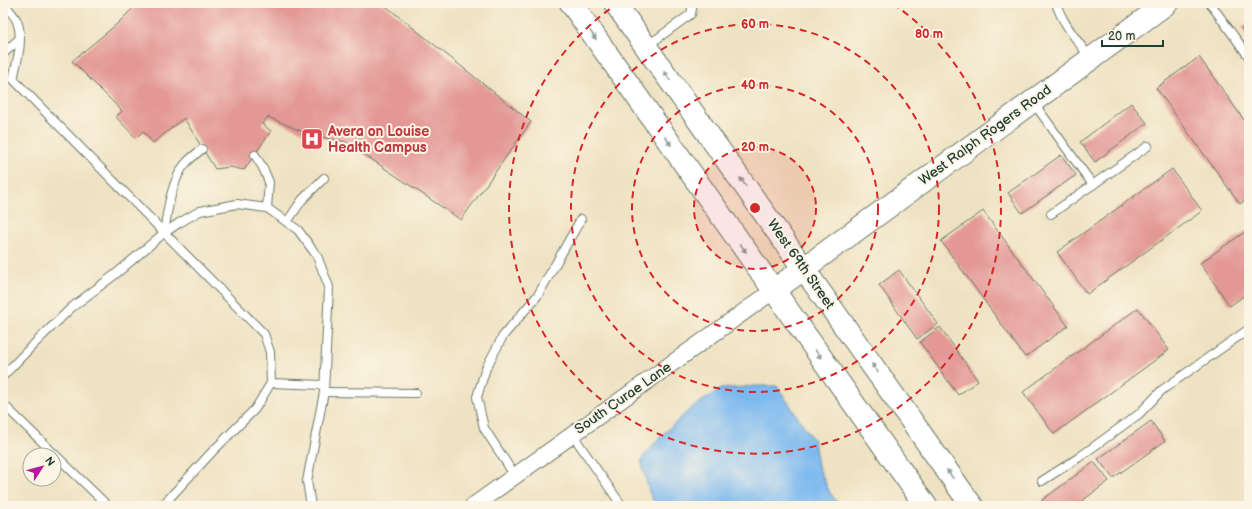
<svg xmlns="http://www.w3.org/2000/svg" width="1252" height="509" font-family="'Balsamiq Sans',sans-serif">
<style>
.water{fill:#7db9ef;stroke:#4e7b92}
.building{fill:#e39895}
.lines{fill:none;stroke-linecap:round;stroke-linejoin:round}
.lane-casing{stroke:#687766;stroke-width:10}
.street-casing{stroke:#687766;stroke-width:18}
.secondary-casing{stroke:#687766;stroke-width:24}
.lane{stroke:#fff;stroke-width:8}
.street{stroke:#fff;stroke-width:16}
.secondary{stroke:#fff;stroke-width:22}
.oneway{fill:#8f9e9a}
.ring{fill:none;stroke:#d62828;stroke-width:2;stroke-dasharray:7 5}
.labels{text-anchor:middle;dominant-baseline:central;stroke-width:4;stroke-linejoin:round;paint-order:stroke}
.health-label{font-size:14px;font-weight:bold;fill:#be3a42;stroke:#fcf5e5;text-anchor:start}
.street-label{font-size:14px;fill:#1f3d34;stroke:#fcf5e5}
.centre{fill:#d62828;stroke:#fcf5e5;stroke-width:2}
.ring-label{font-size:12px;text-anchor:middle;font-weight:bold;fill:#d62828;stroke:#fcf5e5;stroke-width:4;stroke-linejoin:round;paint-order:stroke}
</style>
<rect width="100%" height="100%" fill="#fcf5e5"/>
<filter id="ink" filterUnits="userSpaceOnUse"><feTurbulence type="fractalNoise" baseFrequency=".025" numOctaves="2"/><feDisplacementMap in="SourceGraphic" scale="8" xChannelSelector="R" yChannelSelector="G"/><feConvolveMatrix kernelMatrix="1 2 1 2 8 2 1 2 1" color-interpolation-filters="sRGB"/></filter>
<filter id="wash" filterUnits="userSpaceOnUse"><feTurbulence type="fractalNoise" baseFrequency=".012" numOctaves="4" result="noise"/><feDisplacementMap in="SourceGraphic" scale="16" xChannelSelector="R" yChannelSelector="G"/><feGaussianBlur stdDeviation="0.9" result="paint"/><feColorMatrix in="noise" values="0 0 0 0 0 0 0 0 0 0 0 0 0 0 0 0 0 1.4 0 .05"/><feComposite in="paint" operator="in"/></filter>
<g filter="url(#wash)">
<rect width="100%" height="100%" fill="#efe2c2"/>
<polygon class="water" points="755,386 777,386 814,441 818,466 830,493 840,506 656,506 649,492 641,460 660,437 690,409 721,389"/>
<g id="blocks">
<g class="building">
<polygon points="138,3 382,3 531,122 461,220 346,142 310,135 268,117 262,124 271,131 244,170 230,167 215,169 184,118 153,143 143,131 136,138 116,117 122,111 72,61 117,24"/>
<polygon points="1249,22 1249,40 1241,28"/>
<polygon points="1199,57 1249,127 1249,197 1240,204 1156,88"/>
<polygon points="1131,103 1147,123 1095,162 1080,142"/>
<polygon points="1061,155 1076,175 1022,213 1008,193"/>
<polygon points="1172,169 1202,211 1087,294 1057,252"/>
<polygon points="983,211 1068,326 1025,357 941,241"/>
<polygon points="1249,229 1249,292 1230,306 1200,263"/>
<polygon points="899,270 938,324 917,339 879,285"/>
<polygon points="1138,308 1169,350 1054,434 1023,392"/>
<polygon points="940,327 978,381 958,395 920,342"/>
<polygon points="1151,421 1165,441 1113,478 1098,459"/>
<polygon points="1094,462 1109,481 1075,506 1046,506 1042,500"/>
</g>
</g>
</g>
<g filter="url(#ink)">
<use href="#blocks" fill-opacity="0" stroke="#687766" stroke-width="1"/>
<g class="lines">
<g class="lane-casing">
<g id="lane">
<path d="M 4,3 C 8,9 14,15 17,21 C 24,40 17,61 13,79 L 264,334 L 270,352 L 271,383 L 323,385"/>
<path d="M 1056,3 C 1062,23 1078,41 1090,58"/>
<polyline points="1210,3 1249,57"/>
<polyline points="647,46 691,14 693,3"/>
<polyline points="3,54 20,38"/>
<polyline points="1033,102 1093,185"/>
<polyline points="255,155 263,168 269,182 267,208"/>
<polyline points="1051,214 1148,146"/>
<polyline points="287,222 302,200 324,178"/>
<path d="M 164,233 C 167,212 172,177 187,162 C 192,157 197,153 202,149"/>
<polyline points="3,376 30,348 71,308 117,273 164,233 179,223 200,211 237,204 267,208 298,230 317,256 329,287 324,392 307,481 311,506"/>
<polyline points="324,392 416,393"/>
<polyline points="3,404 108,506"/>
<polyline points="572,434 622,506"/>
<polyline points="515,476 484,428 477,397 486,368 503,336 538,295 581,219"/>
<polyline points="1042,481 1078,458 1139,414 1162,390 1249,329"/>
<polyline points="162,506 212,452 255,409 271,383"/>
</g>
</g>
<g class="street-casing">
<polyline id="street" points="473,506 773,291"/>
</g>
<g class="secondary-casing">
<g id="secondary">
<polyline points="571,3 926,506"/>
<polyline points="615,3 972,506"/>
<polyline points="773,291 1167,3"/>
</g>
</g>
<use href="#lane" class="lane"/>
<use href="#street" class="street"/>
<use href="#secondary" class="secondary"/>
</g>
<defs><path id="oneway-solid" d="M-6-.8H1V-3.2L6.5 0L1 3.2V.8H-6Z"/></defs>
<g class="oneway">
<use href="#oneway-solid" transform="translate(593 35) rotate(55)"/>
<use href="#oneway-solid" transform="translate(667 76) rotate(-125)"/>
<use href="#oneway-solid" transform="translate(668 141) rotate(55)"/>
<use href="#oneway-solid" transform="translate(743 182) rotate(-125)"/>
<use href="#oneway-solid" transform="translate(743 248) rotate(55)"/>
<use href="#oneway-solid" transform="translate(818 354) rotate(55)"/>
<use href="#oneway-solid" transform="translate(875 368) rotate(-125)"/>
<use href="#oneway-solid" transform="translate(950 474) rotate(-125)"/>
</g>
</g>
<circle cx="755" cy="208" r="61" fill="#d62828" fill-opacity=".12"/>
<g class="ring">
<circle cx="755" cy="208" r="61"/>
<circle cx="755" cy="208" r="123"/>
<circle cx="755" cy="208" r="184"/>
<path d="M893 4A246 246 0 1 1 617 4"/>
</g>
<defs>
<g id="hospital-square" transform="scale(1.15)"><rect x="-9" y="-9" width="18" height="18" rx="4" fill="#e0444e" stroke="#fcf5e5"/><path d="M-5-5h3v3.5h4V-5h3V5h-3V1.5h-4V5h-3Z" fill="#fff"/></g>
</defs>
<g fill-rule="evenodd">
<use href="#hospital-square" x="312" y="139"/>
</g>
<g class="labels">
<g class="health-label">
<text x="328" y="131">Avera on Louise<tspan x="328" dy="16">Health Campus</tspan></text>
</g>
<g class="street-label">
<text transform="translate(985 135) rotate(-36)">West Ralph Rogers Road</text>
<text transform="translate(801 264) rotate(55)">West 69th Street</text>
<text transform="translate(623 398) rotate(-35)">South Curae Lane</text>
</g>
</g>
<circle cx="755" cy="208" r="6" class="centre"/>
<g class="ring-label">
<text x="755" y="28">60 m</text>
<text x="929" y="38">80 m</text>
<text x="755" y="89">40 m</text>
<text x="755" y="151">20 m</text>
</g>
<rect width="1252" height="509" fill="none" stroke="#fcf5e5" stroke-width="16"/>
<g transform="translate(42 467) rotate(54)"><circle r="19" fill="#fcf5e5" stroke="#a4ab9e"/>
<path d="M0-3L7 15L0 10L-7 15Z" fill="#b5179e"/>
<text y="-6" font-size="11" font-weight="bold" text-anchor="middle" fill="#1f3d34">N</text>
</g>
<path d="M1102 40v6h61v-6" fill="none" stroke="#1f3d34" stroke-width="2"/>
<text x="1108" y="40" font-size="12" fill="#1f3d34" stroke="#fcf5e5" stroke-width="3" paint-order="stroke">20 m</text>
</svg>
